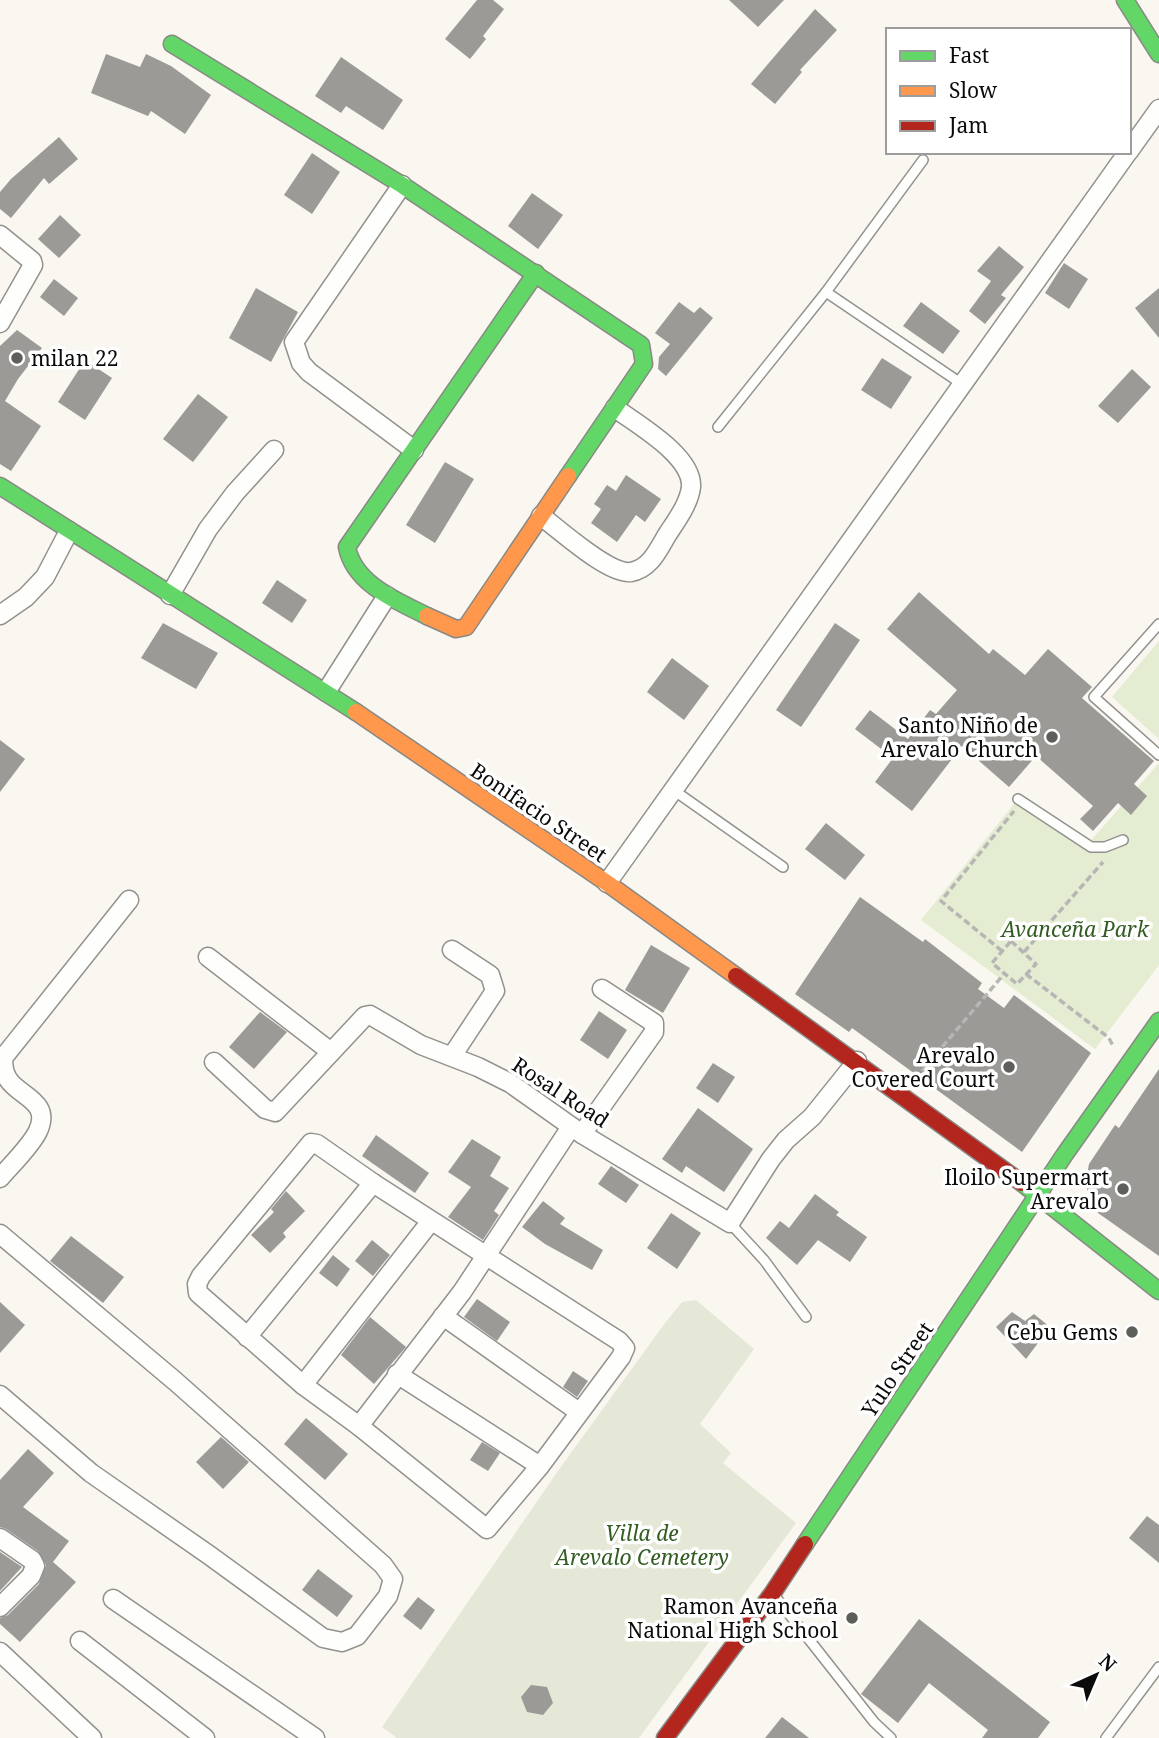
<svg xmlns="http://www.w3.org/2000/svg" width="1159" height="1738" font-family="'Noto Serif',serif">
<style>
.green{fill:#e4edd2}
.cemetery{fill:#e5e8d6}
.building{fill:#9c9a96}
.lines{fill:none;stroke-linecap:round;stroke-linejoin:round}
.lane-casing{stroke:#92918e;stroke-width:12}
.street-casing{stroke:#92918e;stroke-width:21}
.fast-casing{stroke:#898885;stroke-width:19}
.slow-casing{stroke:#898885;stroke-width:19}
.jam-casing{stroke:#898885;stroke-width:19}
.path{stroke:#b7b6b5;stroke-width:3.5;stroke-dasharray:7 3.5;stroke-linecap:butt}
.lane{stroke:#fefefd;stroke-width:9}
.street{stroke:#fefefd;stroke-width:18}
.fast{stroke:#63d668;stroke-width:16}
.slow{stroke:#ff974d;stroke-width:16}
.jam{stroke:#b3261e;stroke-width:16}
.poi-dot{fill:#5e5e5b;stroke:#fff;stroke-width:2.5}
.labels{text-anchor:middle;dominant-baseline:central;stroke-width:7;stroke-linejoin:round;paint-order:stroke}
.poi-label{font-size:21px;fill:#0b0b0b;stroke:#fff;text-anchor:end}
.street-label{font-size:21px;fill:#0b0b0b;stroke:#fff}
.park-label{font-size:21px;font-style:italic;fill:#335c23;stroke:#fff}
</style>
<rect width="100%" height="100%" fill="#f9f7f0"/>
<g class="green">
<polygon points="1159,641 1159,739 1112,697"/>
<polygon points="1159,763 1159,965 1095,1049 921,920 1021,795 1086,846"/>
</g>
<polygon class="cemetery" points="696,1300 754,1349 700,1424 731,1453 723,1463 796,1523 639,1738 397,1738 382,1727 560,1468 665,1323 682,1302"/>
<g class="building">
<polygon points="477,0 493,0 504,9 483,36 486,39 470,59 445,39"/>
<polygon points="729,0 784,0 758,27"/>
<polygon points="815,9 837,30 800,70 802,72 775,104 751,84"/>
<polygon points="106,54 140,67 146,54 171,66 211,95 185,134 151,111 148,116 91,93"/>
<polygon points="341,57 403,100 383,130 346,106 341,113 315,96"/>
<polygon points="59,137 78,159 49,184 44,178 11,218 0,209 0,192 11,179"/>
<polygon points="312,153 340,172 312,214 284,195"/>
<polygon points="532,193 563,215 538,249 508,226"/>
<polygon points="60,215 81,235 59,258 38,239"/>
<polygon points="999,246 1024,267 1001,295 1006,298 985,324 969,311 991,281 977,271"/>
<polygon points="1064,263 1088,279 1069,309 1045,293"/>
<polygon points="54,279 78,298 64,316 40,297"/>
<polygon points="256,288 298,312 271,362 229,338"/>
<polygon points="1159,288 1159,338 1135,308"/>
<polygon points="679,302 694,313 700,307 713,318 666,376 658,369 659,357 670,344 655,333"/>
<polygon points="921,302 960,331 943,354 903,326"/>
<polygon points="17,330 42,348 18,379 5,401 41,426 11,471 0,464 0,346"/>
<polygon points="882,358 912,377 891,409 861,390"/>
<polygon points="85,360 112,378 85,420 58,402"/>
<polygon points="1132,369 1151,387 1118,423 1098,406"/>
<polygon points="198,394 228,417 193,462 163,439"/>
<polygon points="445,462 474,479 435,543 406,525"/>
<polygon points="626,475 661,499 645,522 636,515 617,542 591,523 601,509 594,504 607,485 616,491"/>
<polygon points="277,580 307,600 292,623 262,603"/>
<polygon points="919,592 989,654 993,649 1025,675 1048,649 1092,687 1082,698 1154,761 1134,784 1147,796 1131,815 1118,803 1093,831 1080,819 1093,806 1036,756 1009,787 962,746 912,811 875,782 893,758 855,729 870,710 908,739 930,710 936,714 957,690 887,629"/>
<polygon points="163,623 218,653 196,689 141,658"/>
<polygon points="835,623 860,640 801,727 776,710"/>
<polygon points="672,658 709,686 684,720 647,692"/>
<polygon points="0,740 25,759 0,792"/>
<polygon points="826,823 865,855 845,880 805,849"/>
<polygon points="860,897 923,942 925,939 982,983 978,989 1004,1008 1014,995 1091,1053 1022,1152 852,1028 849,1032 795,994"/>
<polygon points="651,945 690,968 663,1013 625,990"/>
<polygon points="599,1011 627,1030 608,1059 580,1040"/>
<polygon points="260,1012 287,1032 254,1069 229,1047"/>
<polygon points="713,1063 735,1077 718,1103 696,1088"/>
<polygon points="1159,1069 1159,1256 1098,1213 1088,1199 1086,1180 1089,1164 1115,1125 1119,1128"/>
<polygon points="698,1108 753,1149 724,1192 686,1166 682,1173 662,1159"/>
<polygon points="376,1135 429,1173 415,1193 362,1156"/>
<polygon points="472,1139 501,1157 490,1176 509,1188 494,1211 499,1215 483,1240 448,1217 471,1187 448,1172"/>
<polygon points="611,1166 639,1185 626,1203 598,1184"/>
<polygon points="286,1191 305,1211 283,1233 286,1237 270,1253 251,1235 274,1212 271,1209"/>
<polygon points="815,1194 839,1212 836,1215 867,1237 850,1262 818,1240 797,1265 766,1238 780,1221 789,1228"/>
<polygon points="543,1201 565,1218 560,1224 603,1250 592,1270 545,1244 522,1227"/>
<polygon points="671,1213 701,1233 677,1269 647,1248"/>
<polygon points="71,1236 124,1277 103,1303 50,1261"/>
<polygon points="372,1240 390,1255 373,1276 355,1261"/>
<polygon points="333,1255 350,1269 337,1287 319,1273"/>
<polygon points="477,1299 510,1322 497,1341 464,1317"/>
<polygon points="0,1302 25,1325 0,1353"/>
<polygon points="1012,1312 1025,1321 1034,1314 1050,1327 1026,1359 996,1327"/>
<polygon points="370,1317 406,1347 374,1384 341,1355"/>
<polygon points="573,1371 588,1381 577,1397 563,1387"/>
<polygon points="306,1418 348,1454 325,1480 284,1444"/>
<polygon points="221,1437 249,1462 223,1489 196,1462"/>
<polygon points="482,1442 500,1453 488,1471 470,1460"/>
<polygon points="28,1449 54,1473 23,1507 69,1541 53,1562 76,1582 20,1642 0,1624 0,1618 8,1615 39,1584 46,1565 38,1551 6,1529 0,1527 0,1480"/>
<polygon points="1147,1516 1159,1525 1159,1563 1129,1538"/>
<polygon points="0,1552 22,1567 0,1591"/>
<polygon points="318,1569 353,1596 337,1617 302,1590"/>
<polygon points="418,1597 435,1610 421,1630 403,1616"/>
<polygon points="919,1619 1050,1722 1038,1738 982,1738 988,1730 929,1683 898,1723 861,1694"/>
<polygon points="531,1685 547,1687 553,1703 543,1715 527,1712 521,1697"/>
<polygon points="782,1717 809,1738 765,1738"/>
</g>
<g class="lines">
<g class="lane-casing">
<g id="lane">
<polyline points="923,160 826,292 962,384"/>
<polyline points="718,427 826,292"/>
<polyline points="1159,624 1094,697 1159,755"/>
<polyline points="672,789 783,867"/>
<polyline points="1018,799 1091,847 1105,847 1123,840"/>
<polyline points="730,1223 764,1260 806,1317"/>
<polyline points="774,1595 874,1722 891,1738"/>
<polyline points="1106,1738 1159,1667"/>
</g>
</g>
<g class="street-casing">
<g id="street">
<polyline points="1129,151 1159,109"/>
<polyline points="402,185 294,342 301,363 309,372 414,450"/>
<polyline points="0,235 32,261 33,265 0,323"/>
<path d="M 541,516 C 560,530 609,575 631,572 C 650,569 658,550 667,535 C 676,521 689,504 691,487 C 693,456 638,425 615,408"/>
<polyline points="170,595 208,529 235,493 274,450"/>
<polyline points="0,615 26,597 45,577 69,531"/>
<polyline points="326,692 387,596"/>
<polyline points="607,883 1128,152"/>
<polyline points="452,950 490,975 495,991 452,1056"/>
<polyline points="208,957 331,1052"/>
<polyline points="214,1062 265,1109 275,1112 365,1016 370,1015 421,1045 478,1067 510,1083 582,1134 730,1223 771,1159 786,1140 812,1117 857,1061"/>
<polyline points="582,1134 654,1032 654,1023 602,989"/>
<polygon points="311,1143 317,1144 373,1183 619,1341 625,1348 621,1357 540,1466 487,1529 359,1426 303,1385 198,1293 197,1284 201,1276"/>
<path d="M 0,1178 C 11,1165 31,1146 38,1131 C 52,1101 18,1096 8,1079 C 3,1072 3,1065 3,1058 L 129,900"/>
<polyline points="0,1234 175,1381 383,1565 393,1579 388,1596 357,1636 342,1642 323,1638 209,1555 91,1473 0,1395"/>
<polyline points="443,1316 579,1412"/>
<polyline points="247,1337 373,1183"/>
<polyline points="397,1374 540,1466"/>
<polyline points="303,1385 431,1221"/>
<polyline points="359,1426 462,1292 571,1127"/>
<polyline points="0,1538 32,1560 35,1566 31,1576 0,1607"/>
<polyline points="113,1599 315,1738"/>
<polyline points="80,1641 205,1738"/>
<polyline points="0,1652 92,1738"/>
</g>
</g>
<g class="fast-casing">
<g id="fast">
<polyline points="1125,0 1159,54"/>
<polyline points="172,44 402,185 641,345 644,364 568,476"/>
<polyline points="0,486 356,712"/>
<path d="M 427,616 C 397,601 354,584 347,547 L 536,273"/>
<polyline points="1022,1183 1159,1291"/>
<polyline points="805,1544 1065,1154 1159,1021"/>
</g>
</g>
<g class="slow-casing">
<g id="slow">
<polyline points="427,616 456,629 466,627 568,476"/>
<polyline points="356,712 607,883 736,976"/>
</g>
</g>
<g class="jam-casing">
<g id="jam">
<polyline points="736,976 1022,1183"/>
<polyline points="665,1738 772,1594 805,1544"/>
</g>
</g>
<g class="path">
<polygon points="1011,941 1036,964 1017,984 992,963"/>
<polyline points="1002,951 941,901 1014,811"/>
<polyline points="1024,952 1103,862"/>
<polyline points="1026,974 1109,1038 1113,1046"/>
<polyline points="915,1079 1004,974"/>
</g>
<use href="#lane" class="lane"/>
<use href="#street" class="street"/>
<use href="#fast" class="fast"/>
<use href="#slow" class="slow"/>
<use href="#jam" class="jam"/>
</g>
<g class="poi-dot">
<circle cx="17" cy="358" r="7"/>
<circle cx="1052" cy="737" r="7"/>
<circle cx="1009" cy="1067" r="7"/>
<circle cx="1123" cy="1189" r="7"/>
<circle cx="1132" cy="1332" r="7"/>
<circle cx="852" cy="1618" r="7"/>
</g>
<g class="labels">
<g class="poi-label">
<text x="31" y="358" text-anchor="start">milan 22</text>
<text x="1038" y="725">Santo Niño de<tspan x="1038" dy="24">Arevalo Church</tspan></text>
<text x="995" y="1055">Arevalo<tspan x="995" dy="24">Covered Court</tspan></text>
<text x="1109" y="1177">Iloilo Supermart<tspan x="1109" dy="24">Arevalo</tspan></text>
<text x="1118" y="1332">Cebu Gems</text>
<text x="838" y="1606">Ramon Avanceña<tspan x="838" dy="24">National High School</tspan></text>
</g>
<g class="street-label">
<text transform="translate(539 812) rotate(34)">Bonifacio Street</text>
<text transform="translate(561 1092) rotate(33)">Rosal Road</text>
<text transform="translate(897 1369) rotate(-56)">Yulo Street</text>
</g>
<g class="park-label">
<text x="1075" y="929">Avanceña Park</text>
<text x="642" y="1533">Villa de<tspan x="642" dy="24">Arevalo Cemetery</tspan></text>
</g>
</g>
<rect x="886" y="28" width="245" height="126" fill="#ffffff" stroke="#9d9d9d" stroke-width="2"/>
<rect x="900" y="51" width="35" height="10" fill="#63d668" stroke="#9d9d9d" stroke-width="2"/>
<text x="949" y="63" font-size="21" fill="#0b0b0b">Fast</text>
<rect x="900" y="86" width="35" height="10" fill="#ff974d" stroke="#9d9d9d" stroke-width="2"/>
<text x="949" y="98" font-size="21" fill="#0b0b0b">Slow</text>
<rect x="900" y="121" width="35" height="10" fill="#b3261e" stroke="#9d9d9d" stroke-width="2"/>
<text x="949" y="133" font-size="21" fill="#0b0b0b">Jam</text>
<g transform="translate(1096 1675) rotate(44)" stroke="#ffffff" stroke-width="5" paint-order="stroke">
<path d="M0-5L12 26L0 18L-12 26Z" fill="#0b0b0b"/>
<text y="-10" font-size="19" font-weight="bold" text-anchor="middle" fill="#0b0b0b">N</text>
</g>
</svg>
